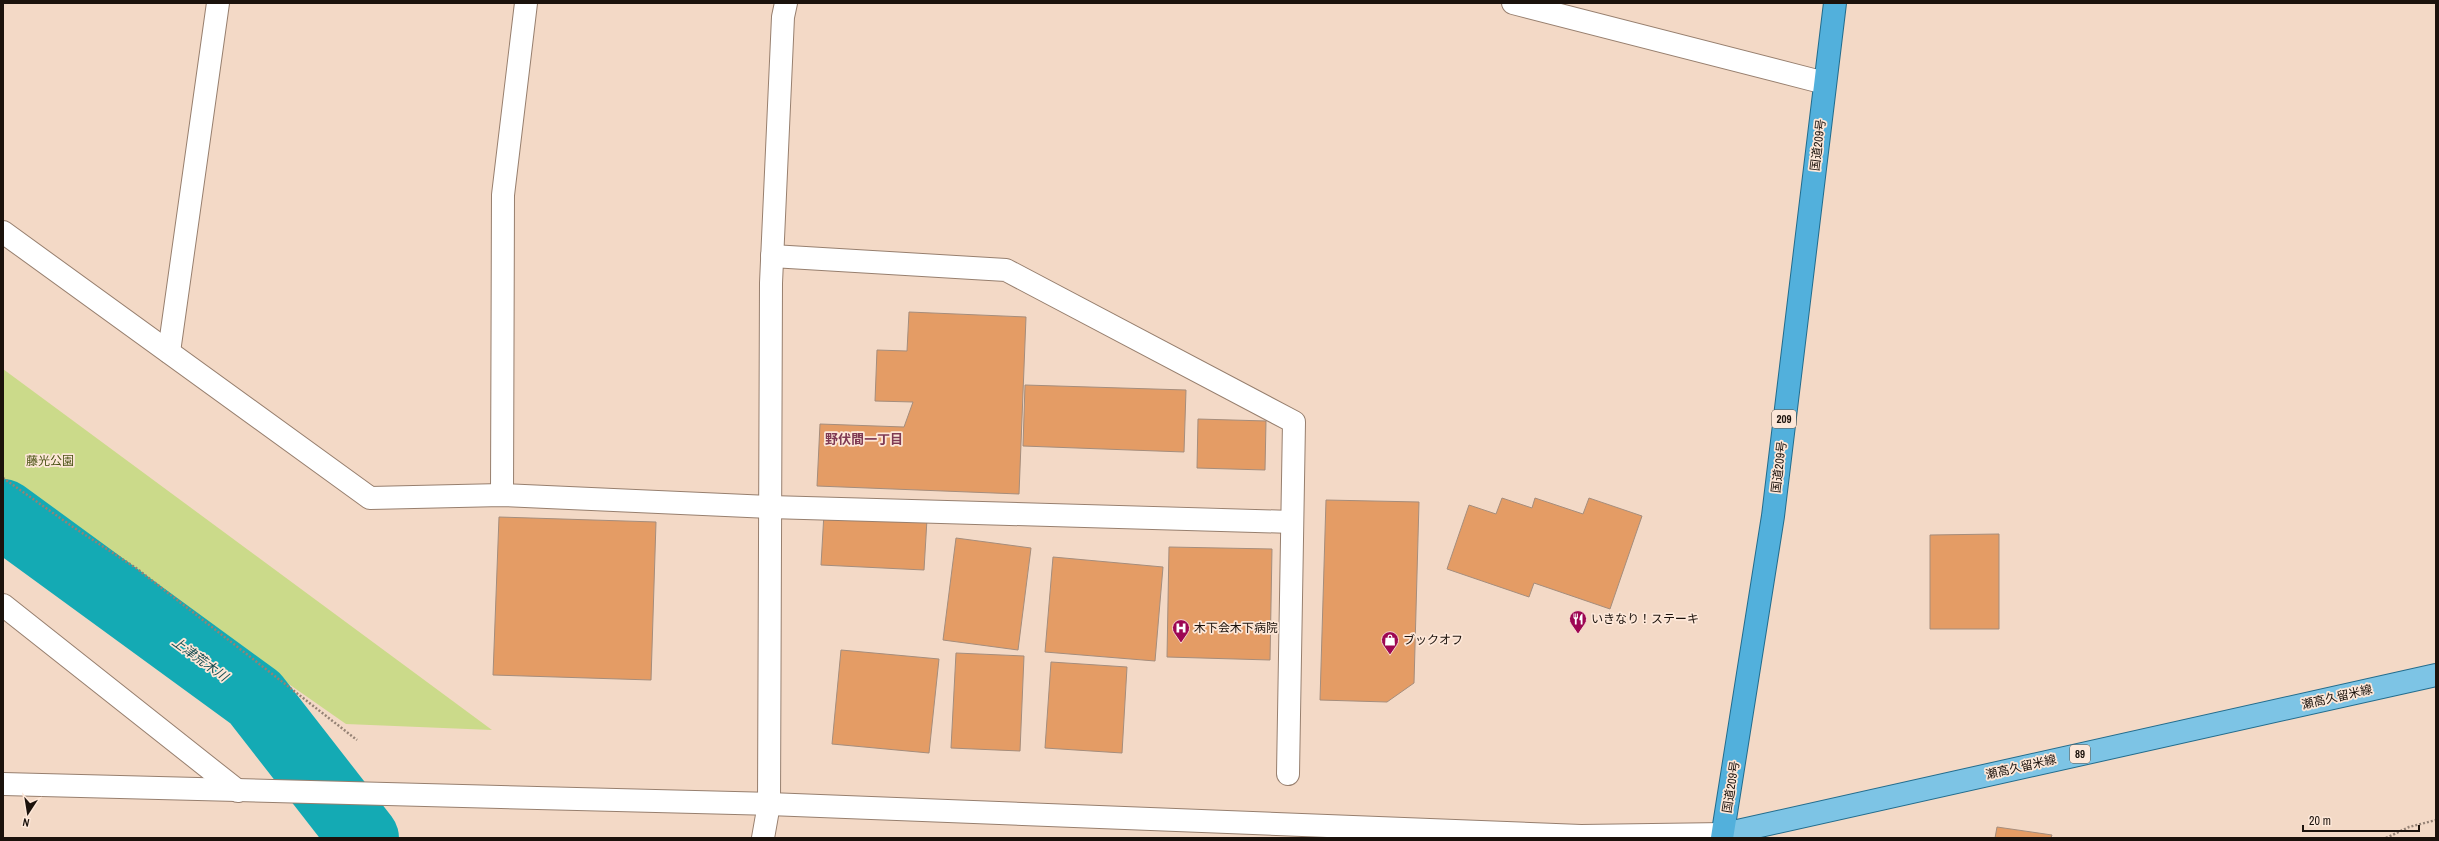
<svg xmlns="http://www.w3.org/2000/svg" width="2439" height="841" font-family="'Archivo Narrow','Noto Sans JP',sans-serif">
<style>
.green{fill:#cbda8a}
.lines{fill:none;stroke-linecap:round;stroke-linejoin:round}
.river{stroke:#14aab4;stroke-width:70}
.building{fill:#e49c65;stroke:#a58d7c}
.service-casing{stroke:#977f6e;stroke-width:24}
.minor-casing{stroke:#977f6e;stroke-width:24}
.tertiary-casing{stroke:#977f6e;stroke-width:24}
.primary-casing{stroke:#226c8d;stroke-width:24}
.trunk-casing{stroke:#226c8d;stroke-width:24}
.path{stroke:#958275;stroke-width:2.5;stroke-dasharray:2 2;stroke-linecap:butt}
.service{stroke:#fff;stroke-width:22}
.minor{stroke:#fff;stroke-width:22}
.tertiary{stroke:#fff;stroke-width:22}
.primary{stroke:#7dc4e5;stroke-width:22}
.trunk{stroke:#52b0dc;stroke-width:22}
.labels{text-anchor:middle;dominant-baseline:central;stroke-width:3.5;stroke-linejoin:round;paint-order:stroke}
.shield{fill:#fde7d8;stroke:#5f5249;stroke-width:1}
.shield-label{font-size:11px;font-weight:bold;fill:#1b120c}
.street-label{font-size:12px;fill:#1b120c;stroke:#fde7d8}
.park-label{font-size:12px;fill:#4a5214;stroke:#fde7d8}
.poi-label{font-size:12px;fill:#1b120c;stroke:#fde7d8;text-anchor:start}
.neighbourhood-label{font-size:13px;font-weight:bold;fill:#7f3a53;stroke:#fde7d8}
.water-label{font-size:13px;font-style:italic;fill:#154d51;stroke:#fde7d8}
</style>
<rect width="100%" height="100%" fill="#f3d9c6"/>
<polygon class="green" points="3,369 492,730 346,724 3,484"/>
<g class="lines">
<polyline class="river" points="3,514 255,698 364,838"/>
</g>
<g class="building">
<polygon points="909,312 1026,317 1019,494 817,486 820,424 904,427 913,402 875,401 877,350 907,351"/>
<polygon points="1025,385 1186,390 1184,452 1023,446"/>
<polygon points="1198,419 1266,421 1265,470 1197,468"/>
<polygon points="1502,498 1532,508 1535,498 1583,514 1589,498 1642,516 1610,609 1534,583 1529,597 1447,569 1469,505 1496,514"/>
<polygon points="1326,500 1419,502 1414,683 1387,702 1320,700"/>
<polygon points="824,513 927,519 924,570 821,565"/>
<polygon points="499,517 656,522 651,680 493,675"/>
<polygon points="1999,534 1999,629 1930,629 1930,535"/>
<polygon points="956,538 1031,548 1018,650 943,640"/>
<polygon points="1169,547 1272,549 1270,660 1167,657"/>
<polygon points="1053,557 1163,567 1155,661 1045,652"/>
<polygon points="841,650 939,659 929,753 832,744"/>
<polygon points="956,653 1024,656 1020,751 951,748"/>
<polygon points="1051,662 1127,667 1122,753 1045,748"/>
<polygon points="1997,827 2052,835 2051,838 1995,838"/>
</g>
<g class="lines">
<g class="service-casing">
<g id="service">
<polyline points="1513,3 1825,83"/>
<polyline points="3,605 238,791"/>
</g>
</g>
<g class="minor-casing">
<g id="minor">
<polyline points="3,232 370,498 502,495 770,507 1292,522"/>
<polyline points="772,256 1006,270 1294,422 1288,774"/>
<polyline points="169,352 218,3"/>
<polyline points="502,495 503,195 526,3"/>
<polyline points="763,838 769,804 771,283 783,17 786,3"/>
</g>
</g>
<g class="tertiary-casing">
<polyline id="tertiary" points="3,784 769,804 1581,836 1724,834"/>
</g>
<g class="primary-casing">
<polyline id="primary" points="1724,834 2436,675"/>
</g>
<g class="trunk-casing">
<polyline id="trunk" points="1722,838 1773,516 1835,3"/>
</g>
<g class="path">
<polyline points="3,478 73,527 136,568 357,740"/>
<polyline points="2386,838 2409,827 2436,820"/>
</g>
<use href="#service" class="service"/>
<use href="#minor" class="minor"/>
<use href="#tertiary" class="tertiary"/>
<use href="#primary" class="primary"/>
<use href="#trunk" class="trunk"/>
</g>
<defs>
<g id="restaurant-pin" transform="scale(0.9)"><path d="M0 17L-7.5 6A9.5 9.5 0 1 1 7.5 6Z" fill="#9d0753" stroke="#fde7d8"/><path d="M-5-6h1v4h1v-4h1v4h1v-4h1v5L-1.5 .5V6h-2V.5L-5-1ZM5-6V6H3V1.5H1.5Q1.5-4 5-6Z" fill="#fff"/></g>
<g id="hospital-pin" transform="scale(0.9)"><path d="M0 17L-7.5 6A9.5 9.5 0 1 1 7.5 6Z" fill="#9d0753" stroke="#fde7d8"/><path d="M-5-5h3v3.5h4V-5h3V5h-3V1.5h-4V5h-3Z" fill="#fff"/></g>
<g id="shop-pin" transform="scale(0.9)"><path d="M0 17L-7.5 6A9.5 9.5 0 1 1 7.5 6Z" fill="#9d0753" stroke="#fde7d8"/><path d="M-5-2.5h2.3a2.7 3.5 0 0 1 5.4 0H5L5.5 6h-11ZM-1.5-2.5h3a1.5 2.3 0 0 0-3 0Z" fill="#fff"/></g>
</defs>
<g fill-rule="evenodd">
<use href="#restaurant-pin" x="1578" y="619"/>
<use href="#hospital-pin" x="1181" y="628"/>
<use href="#shop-pin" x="1390" y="640"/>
</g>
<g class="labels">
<g class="shield">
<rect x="1772" y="410" width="24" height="18" rx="3"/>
<rect x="2070" y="745" width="20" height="18" rx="3"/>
</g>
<g class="shield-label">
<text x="1784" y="419">209</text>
<text x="2080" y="754">89</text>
</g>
<g class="street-label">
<text transform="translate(1818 145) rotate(-83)">国道209号</text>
<text transform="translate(1779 467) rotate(-83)">国道209号</text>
<text transform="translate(2337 697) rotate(-13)">瀬高久留米線</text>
<text transform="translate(2021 767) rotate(-13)">瀬高久留米線</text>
<text transform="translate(1731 787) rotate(-81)">国道209号</text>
</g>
<g class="park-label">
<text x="50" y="461">藤光公園</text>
</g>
<g class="poi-label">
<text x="1591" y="619">いきなり！ステーキ</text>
<text x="1194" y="628">木下会木下病院</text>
<text x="1403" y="640">ブックオフ</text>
</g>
<g class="neighbourhood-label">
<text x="864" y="439">野伏間一丁目</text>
</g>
<g class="water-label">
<text transform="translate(200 659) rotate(36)">上津荒木川</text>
</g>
</g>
<rect width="2439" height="841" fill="none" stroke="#1b120c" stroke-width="8"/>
<g transform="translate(28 813) rotate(192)" stroke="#fde7d8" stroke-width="3" paint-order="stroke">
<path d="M0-3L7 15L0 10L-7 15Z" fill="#1b120c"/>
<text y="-6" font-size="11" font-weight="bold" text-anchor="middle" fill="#1b120c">N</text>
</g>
<path d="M2303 825v6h116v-6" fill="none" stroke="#1b120c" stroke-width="2"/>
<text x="2309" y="825" font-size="12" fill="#1b120c" stroke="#fde7d8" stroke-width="3" paint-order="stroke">20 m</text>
</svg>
